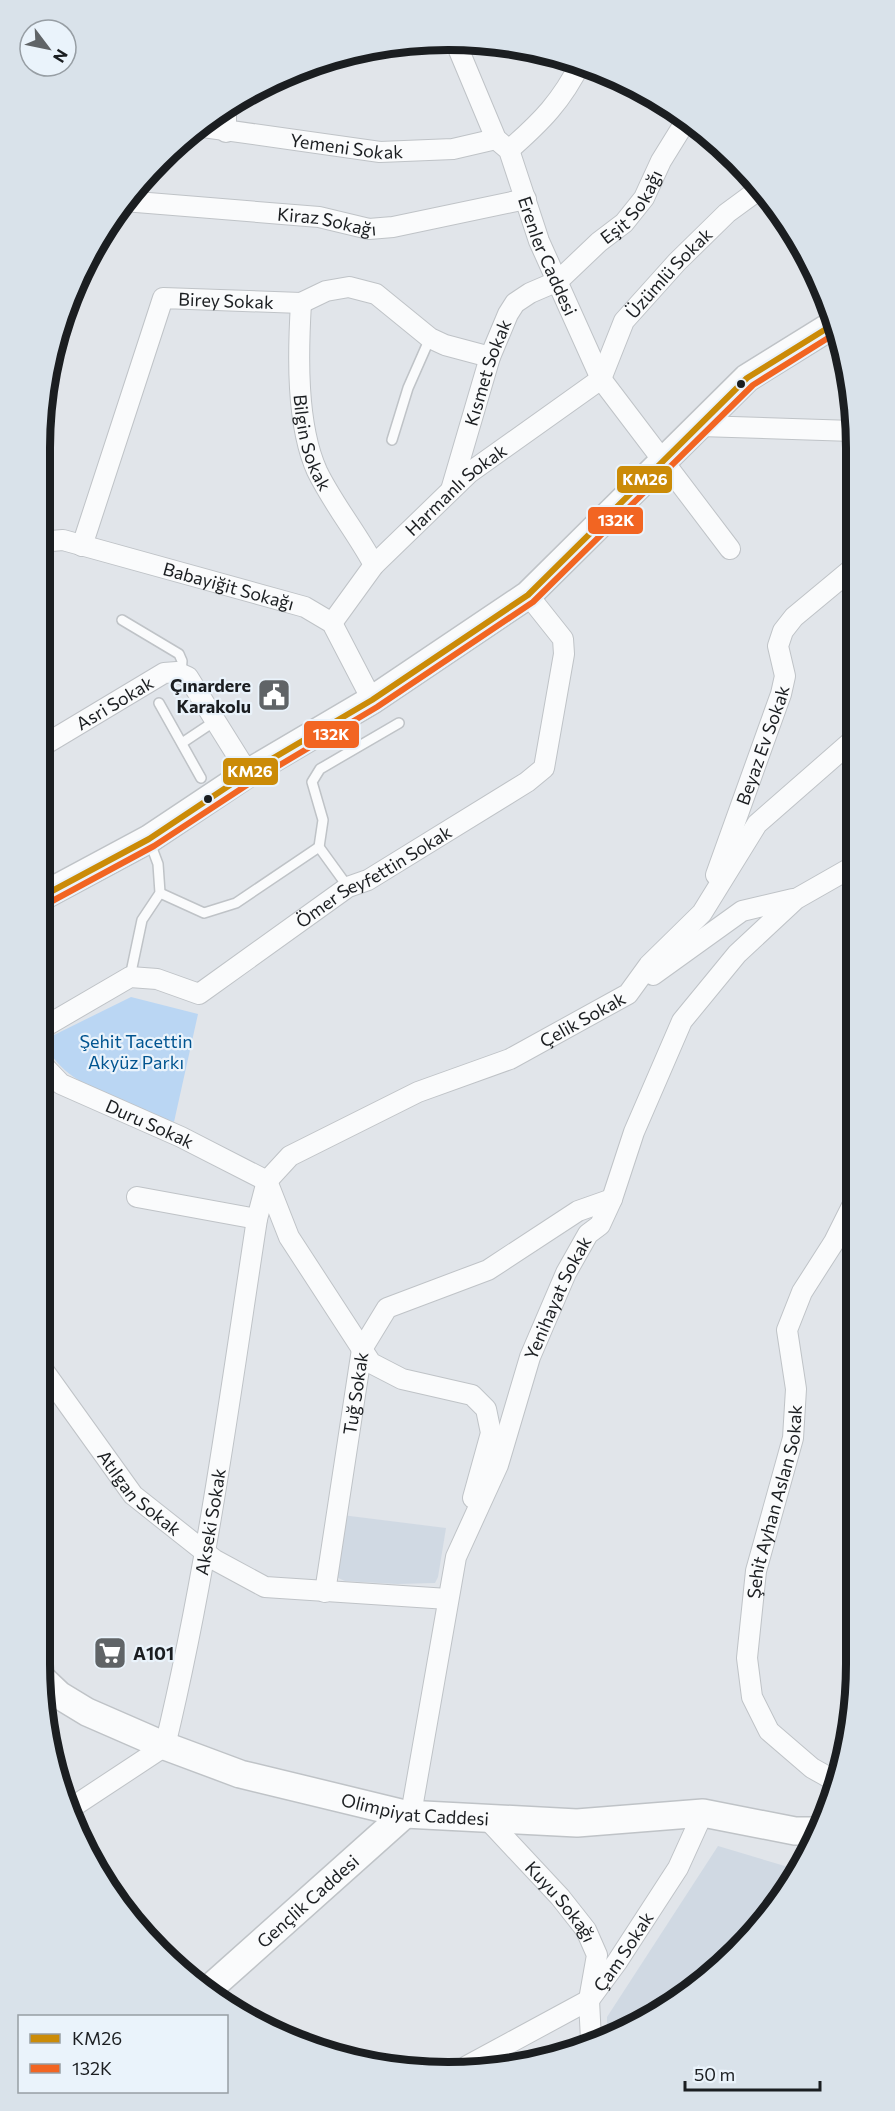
<svg xmlns="http://www.w3.org/2000/svg" width="895" height="2111" font-family="Commissioner,sans-serif">
<style>
.built{fill:#d0d9e3}
.green{fill:#bad6f3}
.lines{fill:none;stroke-linecap:round;stroke-linejoin:round}
.lane-casing{stroke:#bfc3c7;stroke-width:12}
.street-casing{stroke:#bfc3c7;stroke-width:22}
.secondary-casing{stroke:#bfc3c7;stroke-width:30}
.lane{stroke:#fafbfc;stroke-width:9}
.street{stroke:#fafbfc;stroke-width:20}
.secondary{stroke:#fafbfc;stroke-width:27}
.bus-1-casing{stroke:#eaf3fb;stroke-width:10}
.bus-2-casing{stroke:#eaf3fb;stroke-width:10}
.bus-1{stroke:#cb8b07;stroke-width:6}
.bus-2{stroke:#f26522;stroke-width:6}
.bus-dot{fill:#1b1e21;stroke:#eaf3fb;stroke-width:2}
.labels{text-anchor:middle;dominant-baseline:central;stroke-width:4.5;stroke-linejoin:round;paint-order:stroke}
.street-label{font-size:18px;fill:#1b1e21;stroke:#eaf3fb}
.poi-label{font-size:18px;font-weight:bold;fill:#1b1e21;stroke:#eaf3fb;text-anchor:end}
.park-label{font-size:18px;fill:#005490;stroke:#eaf3fb}
.rim{fill:none;stroke:#1b1e21;stroke-width:8}
.line-badge{stroke:#eaf3fb;stroke-width:2}
.badge-label{font-size:16px;text-anchor:middle;font-weight:bold;fill:#fff}
</style>
<rect width="100%" height="100%" fill="#e1e5ea"/>
<g class="built">
<polygon points="342,1515 446,1528 438,1577 435,1583 397,1584 345,1581 336,1577"/>
<polygon points="718,1846 795,1869 771,1912 717,1970 652,2017 607,2034 607,2017"/>
</g>
<path class="green" d="M 131,997 L 198,1014 L 174,1122 C 140,1109 64,1085 49,1050 L 54,1035 Z"/>
<g class="lines">
<g class="lane-casing">
<g id="lane">
<polyline points="392,440 408,388 430,338"/>
<polyline points="122,620 179,654 182,661 181,674"/>
<polyline points="159,703 201,778"/>
<polyline points="182,743 215,721"/>
<polyline points="319,847 323,820 312,782 320,769 399,723"/>
<polyline points="160,893 204,913 236,903 319,847 348,887"/>
<polyline points="130,977 142,920 160,893 158,864 149,840"/>
</g>
</g>
<g class="street-casing">
<g id="street">
<path id="s1" d="M 455,41 L 496,139 L 509,150 L 539,241 L 601,379 L 730,549"/>
<path id="s2" d="M 196,126 L 380,152 L 453,149 L 496,139"/>
<polyline points="226,132 226,107"/>
<path d="M 509,150 C 541,122 562,101 581,62"/>
<path id="s3" d="M 124,201 L 319,217 L 369,229 L 393,227 L 526,199"/>
<path id="s4" d="M 301,303 C 298,353 296,424 317,471 C 333,504 357,533 374,565"/>
<polyline points="700,426 853,431"/>
<path id="s5" d="M 451,490 L 490,357 L 508,314 L 515,303 L 530,293 L 558,281 L 599,242 L 624,223 L 644,198 L 661,161 L 687,119"/>
<path id="s6" d="M 39,542 L 63,540 L 305,607 L 332,623 L 372,700"/>
<path id="s7" d="M 82,546 L 163,298 L 301,303 L 326,291 L 349,287 L 376,294 L 430,338 L 445,345 L 490,357"/>
<path id="s8" d="M 332,623 L 374,565 L 469,473 L 601,379 L 624,321 L 677,262 L 727,213 L 761,188"/>
<path id="s9" d="M 39,748 L 164,673 L 177,672 L 188,677 L 248,773"/>
<path id="s10" d="M 716,875 L 781,694 L 785,676 L 778,646 L 783,631 L 794,617 L 853,568"/>
<polyline points="653,975 742,911 793,899"/>
<path id="s11" d="M 39,1030 L 130,977 L 157,979 L 199,994 L 348,887 L 368,880 L 527,782 L 544,768 L 564,654 L 563,639 L 528,595"/>
<path id="s12" d="M 39,1061 L 61,1084 L 181,1137 L 267,1181"/>
<polyline points="267,1181 289,1237 371,1363 402,1379 472,1395 486,1409 491,1433 473,1498"/>
<polyline points="137,1197 257,1219"/>
<path id="s13" d="M 39,1364 L 133,1495 L 215,1560 L 265,1587 L 448,1599"/>
<path id="s14" d="M 325,1592 L 362,1349 L 387,1308 L 488,1270 L 578,1211 L 612,1199"/>
<path id="s15" d="M 837,1782 L 812,1768 L 769,1731 L 752,1697 L 747,1658 L 756,1571 L 793,1438 L 796,1389 L 787,1330 L 802,1292 L 834,1242 L 855,1200"/>
<path id="s16" d="M 68,1810 L 165,1746 C 207,1572 230,1395 257,1219 L 267,1181 L 290,1156 L 418,1092 L 510,1059 L 628,994 L 649,965 L 702,913 L 757,824 L 853,740"/>
<path id="s17" d="M 411,1814 L 456,1557 L 498,1465 L 530,1357 L 566,1273 L 588,1234 L 600,1225 L 612,1199 L 634,1132 L 682,1021 L 737,954 L 796,899 L 854,866"/>
<path id="s18" d="M 487,1819 L 560,1897 L 586,1930 L 597,1955 L 589,2000 L 591,2040"/>
<path id="s19" d="M 467,2066 L 589,2000 L 617,1962 L 678,1868 L 703,1813"/>
</g>
</g>
<g class="secondary-casing">
<g id="secondary">
<polyline points="39,898 149,839 248,773 372,700 528,595 747,378 834,324"/>
<path id="s20" d="M 41,1678 L 59,1695 L 87,1712 L 165,1746 L 240,1774 L 405,1814 L 577,1823 L 703,1813 L 795,1831 L 815,1831"/>
<path id="s21" d="M 209,1989 L 405,1814"/>
</g>
</g>
<use href="#lane" class="lane"/>
<use href="#street" class="street"/>
<use href="#secondary" class="secondary"/>
<g class="bus-1-casing">
<polyline id="bus-1" points="39,898 149,839 248,773 372,700 528,595 747,378 834,324"/>
</g>
<g class="bus-2-casing">
<polyline id="bus-2" points="43,906 154,846 253,781 377,707 533,602 753,385 836,333"/>
</g>
<use href="#bus-1" class="bus-1"/>
<use href="#bus-2" class="bus-2"/>
</g>
<defs>
<g id="civic-square" transform="scale(1.725)"><rect x="-9" y="-9" width="18" height="18" rx="4" fill="#606467" stroke="#eaf3fb"/><path d="M-.6-6.5H3V-4.5H.6V-3L4-1V1h2V6H-6V1h2V-1L-.6-3ZM-1.2 2.5V6h2.4V2.5Z" fill="#fff"/></g>
<g id="supermarket-square" transform="scale(1.725)"><rect x="-9" y="-9" width="18" height="18" rx="4" fill="#606467" stroke="#eaf3fb"/><path d="M-6-5.5h2.5l.6 2H6L4.5 2H-2.5L-4.4-4H-6ZM-1.5 3.2a1.3 1.3 0 1 0 .1 0ZM3 3.2a1.3 1.3 0 1 0 .1 0Z" fill="#fff"/></g>
</defs>
<g fill-rule="evenodd">
<use href="#civic-square" x="274" y="695"/>
<use href="#supermarket-square" x="110" y="1653"/>
</g>
<g class="bus-dot">
<circle cx="741" cy="384" r="5"/>
<circle cx="208" cy="799" r="5"/>
</g>
<g class="labels">
<g class="street-label">
<text stroke="none"><textPath href="#s2" startOffset="152">Yemeni Sokak</textPath></text>
<text stroke="none"><textPath href="#s5" startOffset="352">Eşit Sokağı</textPath></text>
<text stroke="none"><textPath href="#s3" startOffset="204">Kiraz Sokağı</textPath></text>
<text stroke="none"><textPath href="#s1" startOffset="236">Erenler Caddesi</textPath></text>
<text stroke="none"><textPath href="#s8" startOffset="494">Üzümlü Sokak</textPath></text>
<text stroke="none"><textPath href="#s7" startOffset="324">Birey Sokak</textPath></text>
<text stroke="none"><textPath href="#s5" startOffset="123">Kısmet Sokak</textPath></text>
<text stroke="none"><textPath href="#s4" startOffset="141">Bilgin Sokak</textPath></text>
<text stroke="none"><textPath href="#s8" startOffset="183">Harmanlı Sokak</textPath></text>
<text stroke="none"><textPath href="#s6" startOffset="196">Babayiğit Sokağı</textPath></text>
<text stroke="none"><textPath href="#s9" startOffset="88">Asri Sokak</textPath></text>
<text stroke="none"><textPath href="#s10" startOffset="138">Beyaz Ev Sokak</textPath></text>
<text stroke="none"><textPath href="#s11" startOffset="388">Ömer Seyfettin Sokak</textPath></text>
<text stroke="none"><textPath href="#s16" startOffset="1048">Çelik Sokak</textPath></text>
<text stroke="none"><textPath href="#s12" startOffset="129">Duru Sokak</textPath></text>
<text stroke="none"><textPath href="#s17" startOffset="540">Yenihayat Sokak</textPath></text>
<text stroke="none"><textPath href="#s14" startOffset="201">Tuğ Sokak</textPath></text>
<text stroke="none"><textPath href="#s13" startOffset="164">Atılgan Sokak</textPath></text>
<text stroke="none"><textPath href="#s15" startOffset="322">Şehit Ayhan Aslan Sokak</textPath></text>
<text stroke="none"><textPath href="#s16" startOffset="345">Akseki Sokak</textPath></text>
<text stroke="none"><textPath href="#s20" startOffset="402">Olimpiyat Caddesi</textPath></text>
<text stroke="none"><textPath href="#s21" startOffset="132">Gençlik Caddesi</textPath></text>
<text stroke="none"><textPath href="#s18" startOffset="111">Kuyu Sokağı</textPath></text>
<text stroke="none"><textPath href="#s19" startOffset="198">Çam Sokak</textPath></text>
</g>
<g class="poi-label">
<text x="251" y="685">Çınardere<tspan x="251" dy="21">Karakolu</tspan></text>
<text x="133" y="1653" text-anchor="start">A101</text>
</g>
<g class="park-label">
<text x="136" y="1041">Şehit Tacettin<tspan x="136" dy="21">Akyüz Parkı</tspan></text>
</g>
</g>
<path d="M0 0H895V2111H0ZM448 50H448A398 398 0 0 1 846 448V1664A398 398 0 0 1 448 2062H448A398 398 0 0 1 50 1664V448A398 398 0 0 1 448 50Z" fill="#d9e2ea" fill-rule="evenodd"/>
<path class="rim" d="M448 50H448A398 398 0 0 1 846 448V1664A398 398 0 0 1 448 2062H448A398 398 0 0 1 50 1664V448A398 398 0 0 1 448 50Z"/>
<g class="line-badge">
<rect x="616" y="465" width="57" height="29" rx="6" fill="#cb8b07"/>
<rect x="587" y="506" width="57" height="29" rx="6" fill="#f26522"/>
<rect x="303" y="720" width="57" height="29" rx="6" fill="#f26522"/>
<rect x="222" y="757" width="57" height="29" rx="6" fill="#cb8b07"/>
</g>
<g class="badge-label">
<text x="645" y="485">KM26</text>
<text x="616" y="526">132K</text>
<text x="331" y="740">132K</text>
<text x="250" y="777">KM26</text>
</g>
<rect x="18" y="2015" width="210" height="78" fill="#eaf3fb" stroke="#979ea4" stroke-width="1.5"/>
<rect x="30" y="2034" width="30" height="9" fill="#cb8b07" stroke="#979ea4" stroke-width="1.5"/>
<text x="72" y="2045" font-size="18" fill="#1b1e21">KM26</text>
<rect x="30" y="2064" width="30" height="9" fill="#f26522" stroke="#979ea4" stroke-width="1.5"/>
<text x="72" y="2075" font-size="18" fill="#1b1e21">132K</text>
<g transform="translate(48 48) rotate(122)"><circle r="28" fill="#eaf3fb" stroke="#979ea4" stroke-width="1.5"/>
<path d="M0-4.5L10 22L0 15L-10 22Z" fill="#606467"/>
<text y="-9" font-size="16" font-weight="bold" text-anchor="middle" fill="#1b1e21">N</text>
</g>
<path d="M685 2081v9h135v-9" fill="none" stroke="#1b1e21" stroke-width="3"/>
<text x="694" y="2081" font-size="18" fill="#1b1e21" stroke="#eaf3fb" stroke-width="4.5" paint-order="stroke">50 m</text>
</svg>
